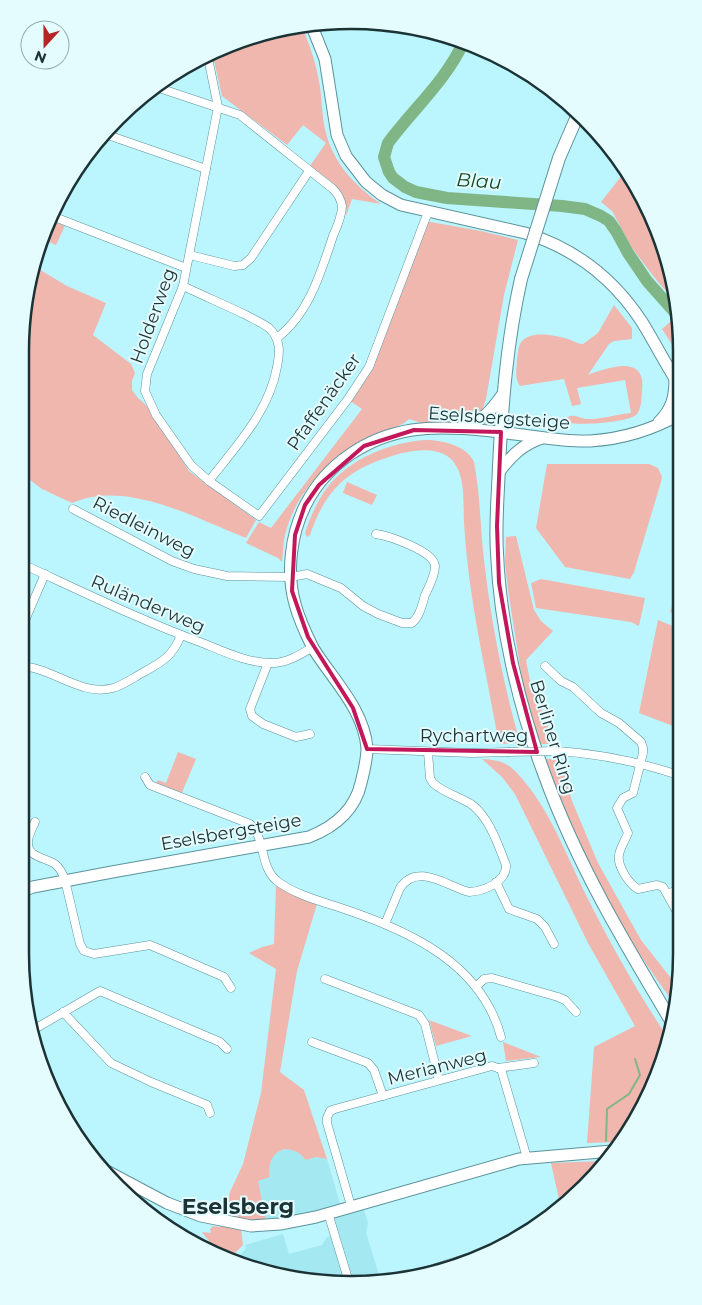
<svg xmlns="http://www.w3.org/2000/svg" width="702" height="1305" font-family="Montserrat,sans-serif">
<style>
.built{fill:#a4e8f1}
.green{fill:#f0b7af}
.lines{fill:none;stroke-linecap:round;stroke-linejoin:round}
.stream{stroke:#80b585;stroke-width:2}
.river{stroke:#80b585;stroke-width:12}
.street-casing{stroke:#5b939b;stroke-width:9}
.secondary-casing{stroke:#5b939b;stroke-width:13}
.primary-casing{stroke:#5b939b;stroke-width:14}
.street{stroke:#fff;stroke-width:8}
.secondary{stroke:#fff;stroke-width:11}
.primary{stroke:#fff;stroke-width:12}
.street-bridge-casing{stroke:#5b939b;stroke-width:9;stroke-linecap:butt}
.primary-bridge-casing{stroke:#5b939b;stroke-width:14;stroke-linecap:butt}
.street-bridge{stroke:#fff;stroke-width:8}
.primary-bridge{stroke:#fff;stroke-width:12}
.marked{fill:none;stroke:#c2185b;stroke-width:4;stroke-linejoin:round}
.labels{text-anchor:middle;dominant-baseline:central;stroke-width:4;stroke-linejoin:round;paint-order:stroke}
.street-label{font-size:18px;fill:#1c3336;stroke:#e5fcff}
.water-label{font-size:19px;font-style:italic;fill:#10491c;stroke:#e5fcff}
.district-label{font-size:22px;font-weight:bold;fill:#1c3336;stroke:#e5fcff}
.rim{fill:none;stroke:#1c3336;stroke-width:2.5}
</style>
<rect width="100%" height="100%" fill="#bbf5fe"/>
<g class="built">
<polygon points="287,1149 297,1151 306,1160 316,1157 327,1159 341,1207 266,1221 257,1180 270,1177 269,1167 273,1155 276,1152"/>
<polygon points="363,1207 368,1223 366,1233 381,1281 371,1284 266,1274 238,1261 238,1258 246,1248 245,1245 283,1234 289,1254 322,1245 327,1237 331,1236 325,1218"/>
</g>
<g class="green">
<path d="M 301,25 C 310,45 317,66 320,87 C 322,101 322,116 325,129 C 332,162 355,186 381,204 L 352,199 L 346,216 C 350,191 327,179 310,166 L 326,143 L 303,125 L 287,145 L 222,96 L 212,52 L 265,31 Z"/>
<polygon points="627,169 664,244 678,304 658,282 632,248 612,211 601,202"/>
<polygon points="50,220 65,226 56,245 42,239"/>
<path d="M 425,221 L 481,231 L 518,240 L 504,295 L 486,399 L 481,413 L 462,423 L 424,424 L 409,419 C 394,432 382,429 367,438 C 329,460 296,490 285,535 C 283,544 283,553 282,562 L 278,558 L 246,543 L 259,522 L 271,528 L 362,409 L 350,401 L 367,377 L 374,362 Z"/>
<path d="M 32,265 L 67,286 L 106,303 L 93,335 L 131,364 L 135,373 L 132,381 L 132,390 L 138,398 L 148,407 L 189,471 L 256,520 L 246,538 C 195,518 126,479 72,503 L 42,489 L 21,473 L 21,330 Z"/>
<path d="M 614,305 L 632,328 L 632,339 L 614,341 L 609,344 L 588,375 C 607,368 647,353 642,391 C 641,399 642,407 637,414 C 629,423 576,426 565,422 L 565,419 C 573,412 578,418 587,419 C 596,420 620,414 631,413 L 625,380 L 577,388 L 581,404 L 572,406 L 564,379 L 520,386 C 514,377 517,369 517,359 C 518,355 518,348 520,344 C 528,330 552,335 564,338 C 571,339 576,344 583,344 L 598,333 Z"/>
<polygon points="679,314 679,355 662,329"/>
<path d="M 426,440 C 443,440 467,446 474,462 C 481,497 480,533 485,568 C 492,627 504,686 520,743 L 499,744 C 486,670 468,597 464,522 C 463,502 466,476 452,460 C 436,443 402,452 383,459 C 343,473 324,494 310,535 L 307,537 L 305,533 C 310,518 317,501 327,488 C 349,459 390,442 426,440 Z"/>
<polygon points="547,464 649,464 658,468 662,477 661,482 634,572 630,579 565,567 536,528"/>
<polygon points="347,482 377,495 372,505 343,493"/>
<polygon points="516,536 534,610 541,621 553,631 526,660 530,681 555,744 540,744 523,685 508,590 505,562 506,537"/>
<polygon points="541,579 645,598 639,626 631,622 536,608 531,583"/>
<polygon points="680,582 680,615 670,612"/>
<polygon points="658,620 680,629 681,729 639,713"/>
<polygon points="178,752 196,759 181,795 161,787 156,783 158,780 166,783"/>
<path d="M 482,759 C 497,760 505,761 516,772 C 549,806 566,855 587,897 C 612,947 639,995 670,1041 L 638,1119 L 619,1142 L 587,1143 L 594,1047 L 635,1026 L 588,943 L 515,794 L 502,777 Z"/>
<path d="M 546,759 L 560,759 L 572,801 L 598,863 L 641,940 L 674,982 L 681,979 L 676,1007 C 663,987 648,968 635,947 C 597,889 568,824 546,759 Z"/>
<path d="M 276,886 L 317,904 L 297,971 L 280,1072 L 304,1090 L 327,1159 L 316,1157 L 306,1160 C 289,1139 265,1151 270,1177 L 258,1181 L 266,1221 L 240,1220 L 243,1245 L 235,1253 L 234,1260 L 209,1248 C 212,1240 206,1239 202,1232 L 211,1233 L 210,1229 L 213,1226 L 220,1227 L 230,1192 L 243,1164 L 261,1093 L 276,969 L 249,953 L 262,947 L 274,944 Z"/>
<polygon points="429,1020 472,1036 436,1046"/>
<polygon points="503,1042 541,1057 506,1061"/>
<polygon points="603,1161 569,1203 561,1208 551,1163"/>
</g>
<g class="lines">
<polyline class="stream" points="606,1141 607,1109 629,1094 640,1075 635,1059"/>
<path class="river" d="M 464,41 C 446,81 413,109 388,143 L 384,157 L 389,172 L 393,178 L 405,187 L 416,192 L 447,198 L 562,206 L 585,209 L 601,216 L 609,221 L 616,231 L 628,253 L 647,281 L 679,317"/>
<g class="street-casing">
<g id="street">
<polyline points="207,53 218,107 183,286 147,374 145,391 156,415 191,465 209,481 259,516 348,399 369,367 428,212"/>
<path d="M 153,86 L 240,115 L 333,189 C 338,194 341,199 342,206 C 342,216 337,227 333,236 C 321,272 309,314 277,338"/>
<polyline points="102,133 206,169"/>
<polyline points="52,216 186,268"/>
<polyline points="190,255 234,266 243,265 251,258 309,171"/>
<path d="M 183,286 C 204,296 225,305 246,315 C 253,319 262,323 269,328 C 281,339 280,353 277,367 C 269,412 236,446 209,481"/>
<path d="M 73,509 L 172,561 L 194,569 L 227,576 L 291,577 L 307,574 L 341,588 L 363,606 L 378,614 L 402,623 L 412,623 C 420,616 422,605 425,595 C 429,587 435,576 435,566 C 434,551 389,536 376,534"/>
<path d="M 20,563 C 81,591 142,621 205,644 C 227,653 251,664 275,663 C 289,662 301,654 313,647"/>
<polyline points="20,632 45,574"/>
<polyline points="268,663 250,709 252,716 263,724 296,737 310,734"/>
<path d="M 20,666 C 52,667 81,697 113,688 C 124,685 134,677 144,672 C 162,662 173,656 181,635"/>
<path d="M 545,666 L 561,681 L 573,687 L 601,713 L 619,723 L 633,735 L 641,742 L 643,748 L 643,753 L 633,793 L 623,798 L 617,808 L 628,833 C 625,841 620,848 619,855 C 617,866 629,884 638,889 L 657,885 L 663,887 L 681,919"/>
<polyline points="367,749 472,753 508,752"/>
<path d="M 558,751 C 601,754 640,762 681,776"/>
<path d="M 145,777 L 150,785 L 250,824 C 266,838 259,866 277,881 C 297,896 324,902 347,910 C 412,932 482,965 501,1037"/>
<path d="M 35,822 C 32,829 27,837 28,844 C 28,857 46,858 55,864 C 60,868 63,874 65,880 L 80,944 L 84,951 L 94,954 L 150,945 L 224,977 L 231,988"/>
<polyline points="496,882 509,909 537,919 545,927 554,944"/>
<polyline points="668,894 681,888"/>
<path d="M 385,924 L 400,888 C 417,862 447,886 469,892 C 484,891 507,882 506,865 C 498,844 489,817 471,804 C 458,796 444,793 433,783 L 430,778 L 428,752"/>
<polyline points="325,979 419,1015 425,1024 439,1080"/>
<polyline points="476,987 484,979 492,978 558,997 565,1000 576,1012"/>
<polyline points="63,1012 111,1063 151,1082 207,1105 210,1113"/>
<polyline points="33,1030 100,991 220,1042 227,1049"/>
<polyline points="312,1042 368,1063 374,1070 383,1096"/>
<polyline points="498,1068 534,1063"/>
<polyline points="351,1206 327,1123 327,1118 330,1111 335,1109 492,1066 501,1069 527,1158"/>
<polyline points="328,1213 349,1282"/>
<polyline points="410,1276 495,1249"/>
</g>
</g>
<g class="secondary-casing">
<g id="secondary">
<path d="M 311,24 L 325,59 L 337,135 L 346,156 L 366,182 L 382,195 L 401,205 L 525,233 C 574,248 614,279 642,322 C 655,343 666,365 679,385"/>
<path d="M 659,422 C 672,409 675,397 675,379"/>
<path d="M 461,427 C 482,422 491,411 503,394"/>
<path d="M 499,472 C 511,456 523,444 542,438"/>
<path d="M 20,892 L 33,887 L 112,872 L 309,837 C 334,827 355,810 361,783 C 364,771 367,760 367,748 C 364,709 332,679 313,648 C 306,634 299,619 295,604 C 286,572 291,533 306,504 C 327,463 368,437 412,430 C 444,425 484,430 515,434 C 540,437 565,442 590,441 C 622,439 652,430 680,414"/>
<polyline points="101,1168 167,1203 201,1216 251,1226 280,1224 316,1217 519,1159 612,1151"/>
</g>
</g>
<g class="primary-casing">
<path id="primary" d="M 521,279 C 507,341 502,403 499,466 C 498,495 495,524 497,553 C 500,626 519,707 545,776 C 577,864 625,944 673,1024"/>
</g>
<use href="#street" class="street"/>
<use href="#secondary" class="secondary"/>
<use href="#primary" class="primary"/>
<g class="street-bridge-casing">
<polyline id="street-bridge" points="508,752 558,751"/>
</g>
<g class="primary-bridge-casing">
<polyline id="primary-bridge" points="521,279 559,158 579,112"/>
</g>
<use href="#street-bridge" class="street-bridge"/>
<use href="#primary-bridge" class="primary-bridge"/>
</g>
<path class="marked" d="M 414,430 L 501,432 L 497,526 L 499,583 L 513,663 L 537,752 L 367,749 L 353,708 L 308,637 L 292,591 L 295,535 L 305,505 L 319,485 L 364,446 Z"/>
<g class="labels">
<g class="street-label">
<text transform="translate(153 316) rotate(-70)">Holderweg</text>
<text transform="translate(324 402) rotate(-55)">Pfaffenäcker</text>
<text transform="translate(499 418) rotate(4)">Eselsbergsteige</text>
<text transform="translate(144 527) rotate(27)">Riedleinweg</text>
<text transform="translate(148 604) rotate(23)">Ruländerweg</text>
<text x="474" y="736">Rychartweg</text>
<text transform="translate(553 737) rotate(73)">Berliner Ring</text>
<text transform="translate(231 832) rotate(-10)">Eselsbergsteige</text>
<text transform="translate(437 1067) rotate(-14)">Merianweg</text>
</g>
<g class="water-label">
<text transform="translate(479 181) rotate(4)">Blau</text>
</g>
<g class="district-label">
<text x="238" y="1206">Eselsberg</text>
</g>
</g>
<path d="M0 0H702V1305H0ZM351 29H351A322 322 0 0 1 673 351V954A322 322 0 0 1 351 1276H351A322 322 0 0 1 29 954V351A322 322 0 0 1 351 29Z" fill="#e5fcff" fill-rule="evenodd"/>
<path class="rim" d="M351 29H351A322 322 0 0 1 673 351V954A322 322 0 0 1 351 1276H351A322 322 0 0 1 29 954V351A322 322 0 0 1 351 29Z"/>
<g transform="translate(45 45) rotate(201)"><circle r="24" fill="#e5fcff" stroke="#95acaf"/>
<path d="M0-4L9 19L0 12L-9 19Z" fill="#b52524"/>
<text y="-8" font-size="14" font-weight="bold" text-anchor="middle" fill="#1c3336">N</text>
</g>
</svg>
